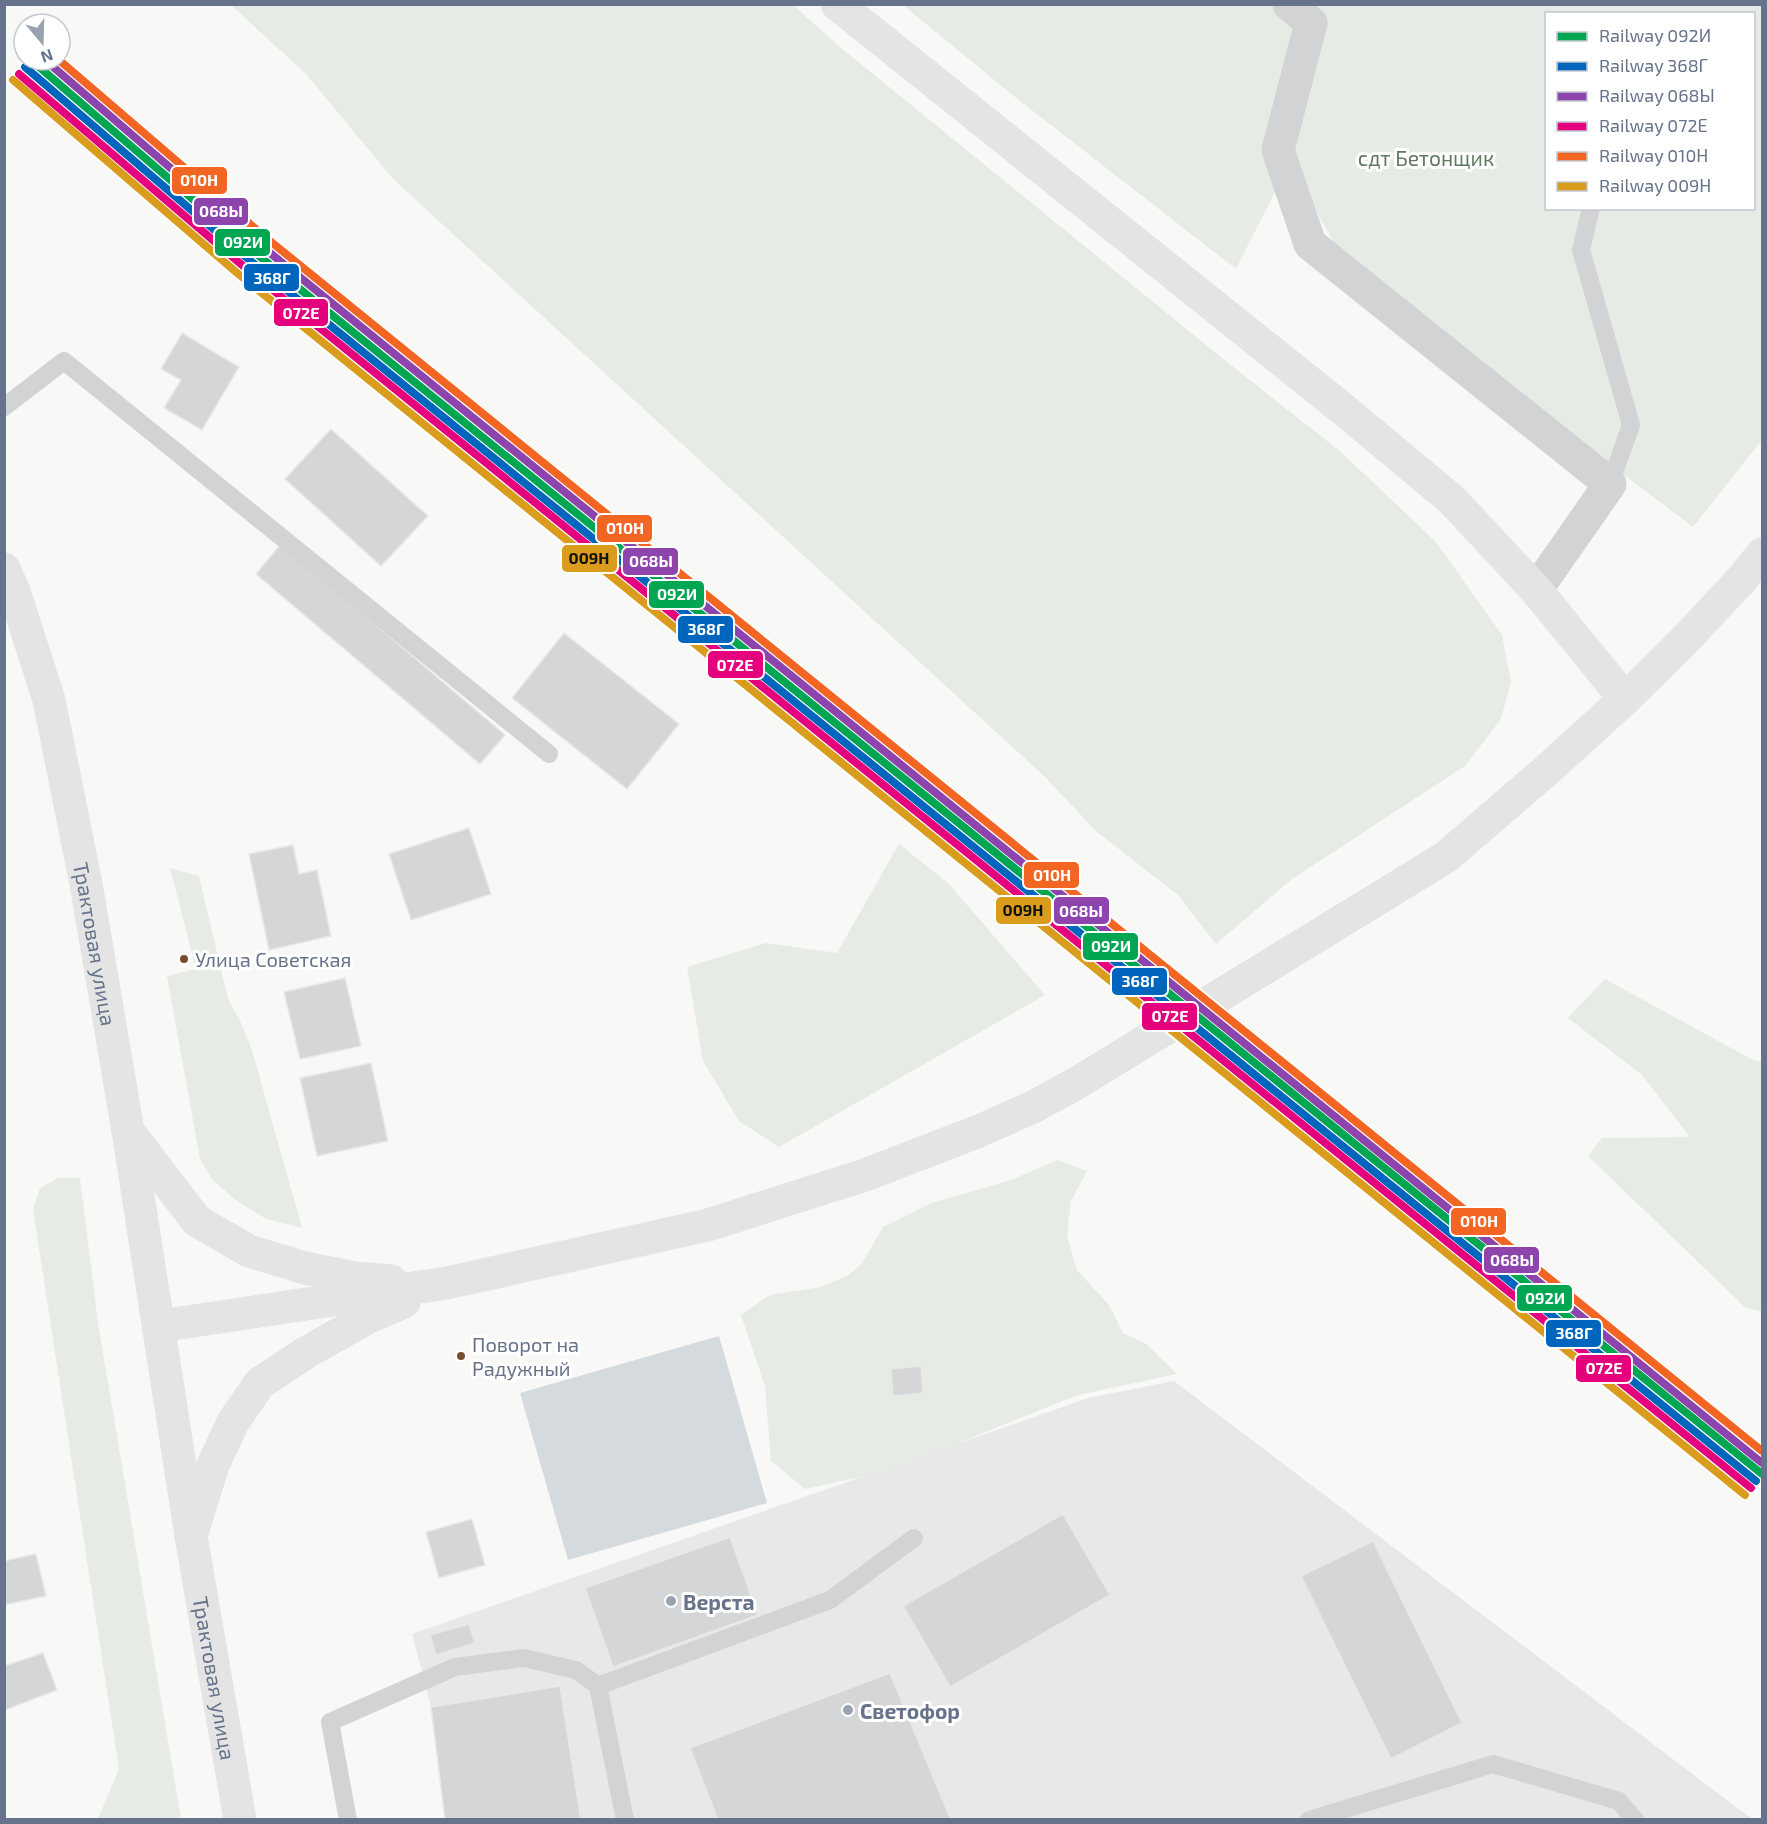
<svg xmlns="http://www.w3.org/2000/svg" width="1767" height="1824" font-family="'Exo 2',sans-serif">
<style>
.built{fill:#e8e8e9}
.green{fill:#e7ebe5;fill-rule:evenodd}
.water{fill:#d4dade}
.building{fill:#d5d6d7;stroke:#e8e8e6;stroke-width:1.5}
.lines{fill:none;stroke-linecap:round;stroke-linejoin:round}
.lane{stroke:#d2d3d4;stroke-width:18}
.street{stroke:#d2d3d4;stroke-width:33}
.secondary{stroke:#e4e4e5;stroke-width:33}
.primary{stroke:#e4e4e5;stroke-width:33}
.rail-1-casing{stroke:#fff;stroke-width:12}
.rail-2-casing{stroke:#fff;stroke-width:12}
.rail-3-casing{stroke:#fff;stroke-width:12}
.rail-4-casing{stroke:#fff;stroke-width:12}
.rail-5-casing{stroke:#fff;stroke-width:12}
.rail-6-casing{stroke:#fff;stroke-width:12}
.rail-1{stroke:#00a651;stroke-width:8}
.rail-2{stroke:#0065bd;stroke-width:8}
.rail-3{stroke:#8e44ad;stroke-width:8}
.rail-4{stroke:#e5007d;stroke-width:8}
.rail-5{stroke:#f26522;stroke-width:8}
.rail-6{stroke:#da9c1c;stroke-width:8}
.bus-dot{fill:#7a4b2a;stroke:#fff;stroke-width:2}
.poi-dot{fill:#99a2b0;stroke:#fff;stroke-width:2}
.labels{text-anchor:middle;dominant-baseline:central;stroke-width:6;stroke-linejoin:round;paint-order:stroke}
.bus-label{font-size:20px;fill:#66738a;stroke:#fff;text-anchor:start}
.park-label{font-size:21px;fill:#617a61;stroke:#fff}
.street-label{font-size:21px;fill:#66738a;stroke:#fff}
.poi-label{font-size:21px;font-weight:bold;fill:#66738a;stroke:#fff;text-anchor:start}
.line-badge{stroke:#fff;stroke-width:2}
.badge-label{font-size:16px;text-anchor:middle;font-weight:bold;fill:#fff}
.pale-badge-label{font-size:16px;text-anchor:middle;font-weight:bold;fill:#111}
</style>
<rect width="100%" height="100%" fill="#f8f8f7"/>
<polygon class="built" points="1174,1381 1752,1819 581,1819 560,1686 431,1707 412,1634 1088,1398"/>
<g class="green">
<polygon points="231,5 793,5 840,47 1222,358 1341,452 1436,542 1502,635 1511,682 1501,719 1465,766 1292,879 1216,944 1178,895 1097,832 1044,776 393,179 306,74"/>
<path d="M 903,5 L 1762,5 L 1762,440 L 1693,527 L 1347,265 L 1289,164 L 1236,269 L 1010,93 ZM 1546,14 L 1754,14 L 1754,208 L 1546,208 Z"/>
<polygon points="899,844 948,883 1045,995 779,1147 739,1121 703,1061 687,967 766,943 837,953"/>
<polygon points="170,868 199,876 228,999 240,1021 252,1050 302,1228 266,1219 233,1198 212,1179 200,1159 167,976 196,969"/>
<polygon points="1605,979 1751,1059 1762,1062 1762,1311 1746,1308 1588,1156 1602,1138 1690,1137 1641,1074 1568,1018"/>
<polygon points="1057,1160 1087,1171 1071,1201 1067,1236 1077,1270 1109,1305 1123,1333 1146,1344 1177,1374 1078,1395 888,1471 805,1489 771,1461 765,1386 741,1315 770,1295 821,1287 849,1275 862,1263 883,1227 929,1204 1014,1179"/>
<polygon points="58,1178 80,1178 98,1323 181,1819 98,1819 119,1769 33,1209 40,1188"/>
</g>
<polygon class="water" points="719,1336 767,1503 568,1560 520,1393"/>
<g class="building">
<polygon points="182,333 239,367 202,430 164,408 181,380 161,369"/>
<polygon points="331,429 428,516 381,566 285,479"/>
<polygon points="281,544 505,735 480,764 256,574"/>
<polygon points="564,633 679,724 627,789 512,698"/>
<polygon points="469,828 491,894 411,920 389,854"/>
<polygon points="293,845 299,874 317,870 331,936 269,950 249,854"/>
<polygon points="345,978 361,1046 300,1059 284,992"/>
<polygon points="371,1063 388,1141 317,1156 300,1078"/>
<polygon points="921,1366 923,1393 893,1396 891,1369"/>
<polygon points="1063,1514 1110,1595 950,1687 903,1606"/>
<polygon points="472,1519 485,1565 439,1578 426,1532"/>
<polygon points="730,1537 758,1615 613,1667 585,1588"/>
<polygon points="1373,1541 1462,1723 1391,1759 1301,1576"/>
<polygon points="36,1554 46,1596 4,1605 4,1561"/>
<polygon points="469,1624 475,1643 436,1655 430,1635"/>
<polygon points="43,1653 57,1690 5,1710 4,1666"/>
<polygon points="890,1673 951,1820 718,1820 690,1748"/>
<polygon points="560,1686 581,1820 445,1820 431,1707"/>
</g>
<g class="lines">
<g class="lane">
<polyline points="1591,208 1581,250 1631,425 1610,484"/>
<polyline points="4,407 64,361 549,754"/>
<polyline points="598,1686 625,1820"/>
<polyline points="348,1820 330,1722 455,1667 524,1658 576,1670 598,1686 830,1600 914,1538"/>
<polyline points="1309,1820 1493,1764 1619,1801 1635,1820"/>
</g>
<polyline class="street" points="1289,4 1311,23 1278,150 1310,244 1610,484 1536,590"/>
<g class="secondary">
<polyline points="837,4 1344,410 1452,500 1536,590 1625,699"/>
<polyline points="128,1131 197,1221 249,1251 305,1268 355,1278 391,1281"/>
<polyline points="160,1326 447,1283 708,1225 865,1175 979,1131 1033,1107 1077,1083 1446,857 1548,769 1625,699 1682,643 1742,579 1762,554"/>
<polyline points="191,1536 213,1465 233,1422 260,1383 307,1352 369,1317 404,1302"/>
</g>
<path class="primary" id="s1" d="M 4,569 L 14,591 L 49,700 L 86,884 L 128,1131 L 191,1536 L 240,1820"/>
<g class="rail-1-casing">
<polyline id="rail-1" points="31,60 253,251 1762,1474"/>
</g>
<g class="rail-2-casing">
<polyline id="rail-2" points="25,67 247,258 1756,1481"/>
</g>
<g class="rail-3-casing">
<polyline id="rail-3" points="45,60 259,244 1762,1463"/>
</g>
<g class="rail-4-casing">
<polyline id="rail-4" points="19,74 242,265 1751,1488"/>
</g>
<g class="rail-5-casing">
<polyline id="rail-5" points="59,60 265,237 1762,1451"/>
</g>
<g class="rail-6-casing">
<polyline id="rail-6" points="13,80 236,272 1745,1495"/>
</g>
<use href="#rail-1" class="rail-1"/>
<use href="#rail-2" class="rail-2"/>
<use href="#rail-3" class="rail-3"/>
<use href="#rail-4" class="rail-4"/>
<use href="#rail-5" class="rail-5"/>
<use href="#rail-6" class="rail-6"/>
</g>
<g class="bus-dot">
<circle cx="184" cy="959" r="5"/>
<circle cx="461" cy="1356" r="5"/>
</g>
<g class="poi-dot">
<circle cx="671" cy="1601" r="6"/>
<circle cx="848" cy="1710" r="6"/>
</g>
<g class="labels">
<g class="bus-label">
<text x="195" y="959">Улица Советская</text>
<text x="472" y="1344">Поворот на<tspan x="472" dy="24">Радужный</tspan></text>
</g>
<g class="park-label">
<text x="1426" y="157">сдт Бетонщик</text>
</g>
<g class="street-label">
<text stroke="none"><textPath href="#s1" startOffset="387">Трактовая улица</textPath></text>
<text stroke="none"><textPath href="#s1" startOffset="1131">Трактовая улица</textPath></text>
</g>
<g class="poi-label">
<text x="683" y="1601">Верста</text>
<text x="860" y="1710">Светофор</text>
</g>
</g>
<g class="line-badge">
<rect x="171" y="166" width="57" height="29" rx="6" fill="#f26522"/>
<rect x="193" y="197" width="56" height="29" rx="6" fill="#8e44ad"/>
<rect x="214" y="228" width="57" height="29" rx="6" fill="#00a651"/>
<rect x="243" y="263" width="57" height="29" rx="6" fill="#0065bd"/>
<rect x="273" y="298" width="56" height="29" rx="6" fill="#e5007d"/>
<rect x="596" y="514" width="57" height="29" rx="6" fill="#f26522"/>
<rect x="561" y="544" width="57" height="29" rx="6" fill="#da9c1c"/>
<rect x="622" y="547" width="57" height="29" rx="6" fill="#8e44ad"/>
<rect x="648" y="580" width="57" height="29" rx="6" fill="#00a651"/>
<rect x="677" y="615" width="57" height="29" rx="6" fill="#0065bd"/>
<rect x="707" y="650" width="57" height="29" rx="6" fill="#e5007d"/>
<rect x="1023" y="861" width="57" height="28" rx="6" fill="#f26522"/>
<rect x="995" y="896" width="57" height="29" rx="6" fill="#da9c1c"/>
<rect x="1053" y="896" width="57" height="29" rx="6" fill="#8e44ad"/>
<rect x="1082" y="932" width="57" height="29" rx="6" fill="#00a651"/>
<rect x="1111" y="967" width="57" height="29" rx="6" fill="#0065bd"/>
<rect x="1141" y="1002" width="57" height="29" rx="6" fill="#e5007d"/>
<rect x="1450" y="1207" width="57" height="29" rx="6" fill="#f26522"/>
<rect x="1483" y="1246" width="57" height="28" rx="6" fill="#8e44ad"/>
<rect x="1516" y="1284" width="57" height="28" rx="6" fill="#00a651"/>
<rect x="1545" y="1319" width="57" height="29" rx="6" fill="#0065bd"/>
<rect x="1575" y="1354" width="57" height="29" rx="6" fill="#e5007d"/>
</g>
<g class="badge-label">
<text x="199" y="186">010Н</text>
<text x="221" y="217">068Ы</text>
<text x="243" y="248">092И</text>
<text x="272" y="284">368Г</text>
<text x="301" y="319">072Е</text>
<text x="625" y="534">010Н</text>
<text x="651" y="567">068Ы</text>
<text x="677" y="600">092И</text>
<text x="706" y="635">368Г</text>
<text x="735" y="671">072Е</text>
<text x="1052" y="881">010Н</text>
<text x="1081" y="917">068Ы</text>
<text x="1111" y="952">092И</text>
<text x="1140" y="987">368Г</text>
<text x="1170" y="1022">072Е</text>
<text x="1479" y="1227">010Н</text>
<text x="1512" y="1266">068Ы</text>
<text x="1545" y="1304">092И</text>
<text x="1574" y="1339">368Г</text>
<text x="1604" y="1374">072Е</text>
</g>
<g class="pale-badge-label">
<text x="589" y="564">009Н</text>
<text x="1023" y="916">009Н</text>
</g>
<rect width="1767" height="1824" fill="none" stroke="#66738a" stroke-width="12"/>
<rect x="1545" y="12" width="210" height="198" fill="#ffffff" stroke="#c2c7d0" stroke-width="1.5"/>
<rect x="1557" y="32" width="30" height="9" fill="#00a651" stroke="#c2c7d0" stroke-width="1.5"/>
<text x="1599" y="42" font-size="18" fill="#66738a">Railway 092И</text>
<rect x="1557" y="62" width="30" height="9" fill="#0065bd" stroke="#c2c7d0" stroke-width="1.5"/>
<text x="1599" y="72" font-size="18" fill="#66738a">Railway 368Г</text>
<rect x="1557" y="92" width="30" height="9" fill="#8e44ad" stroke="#c2c7d0" stroke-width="1.5"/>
<text x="1599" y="102" font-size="18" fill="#66738a">Railway 068Ы</text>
<rect x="1557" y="122" width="30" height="9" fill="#e5007d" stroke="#c2c7d0" stroke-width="1.5"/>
<text x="1599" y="132" font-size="18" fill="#66738a">Railway 072Е</text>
<rect x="1557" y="152" width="30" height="9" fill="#f26522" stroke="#c2c7d0" stroke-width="1.5"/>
<text x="1599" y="162" font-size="18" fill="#66738a">Railway 010Н</text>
<rect x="1557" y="182" width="30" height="9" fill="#da9c1c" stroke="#c2c7d0" stroke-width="1.5"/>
<text x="1599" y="192" font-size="18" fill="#66738a">Railway 009Н</text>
<g transform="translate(42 42) rotate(161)"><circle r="28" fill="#ffffff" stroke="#c2c7d0" stroke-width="1.5"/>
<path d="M0-4.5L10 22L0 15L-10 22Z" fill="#99a2b0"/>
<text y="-9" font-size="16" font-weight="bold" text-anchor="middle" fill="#66738a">N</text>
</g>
</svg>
